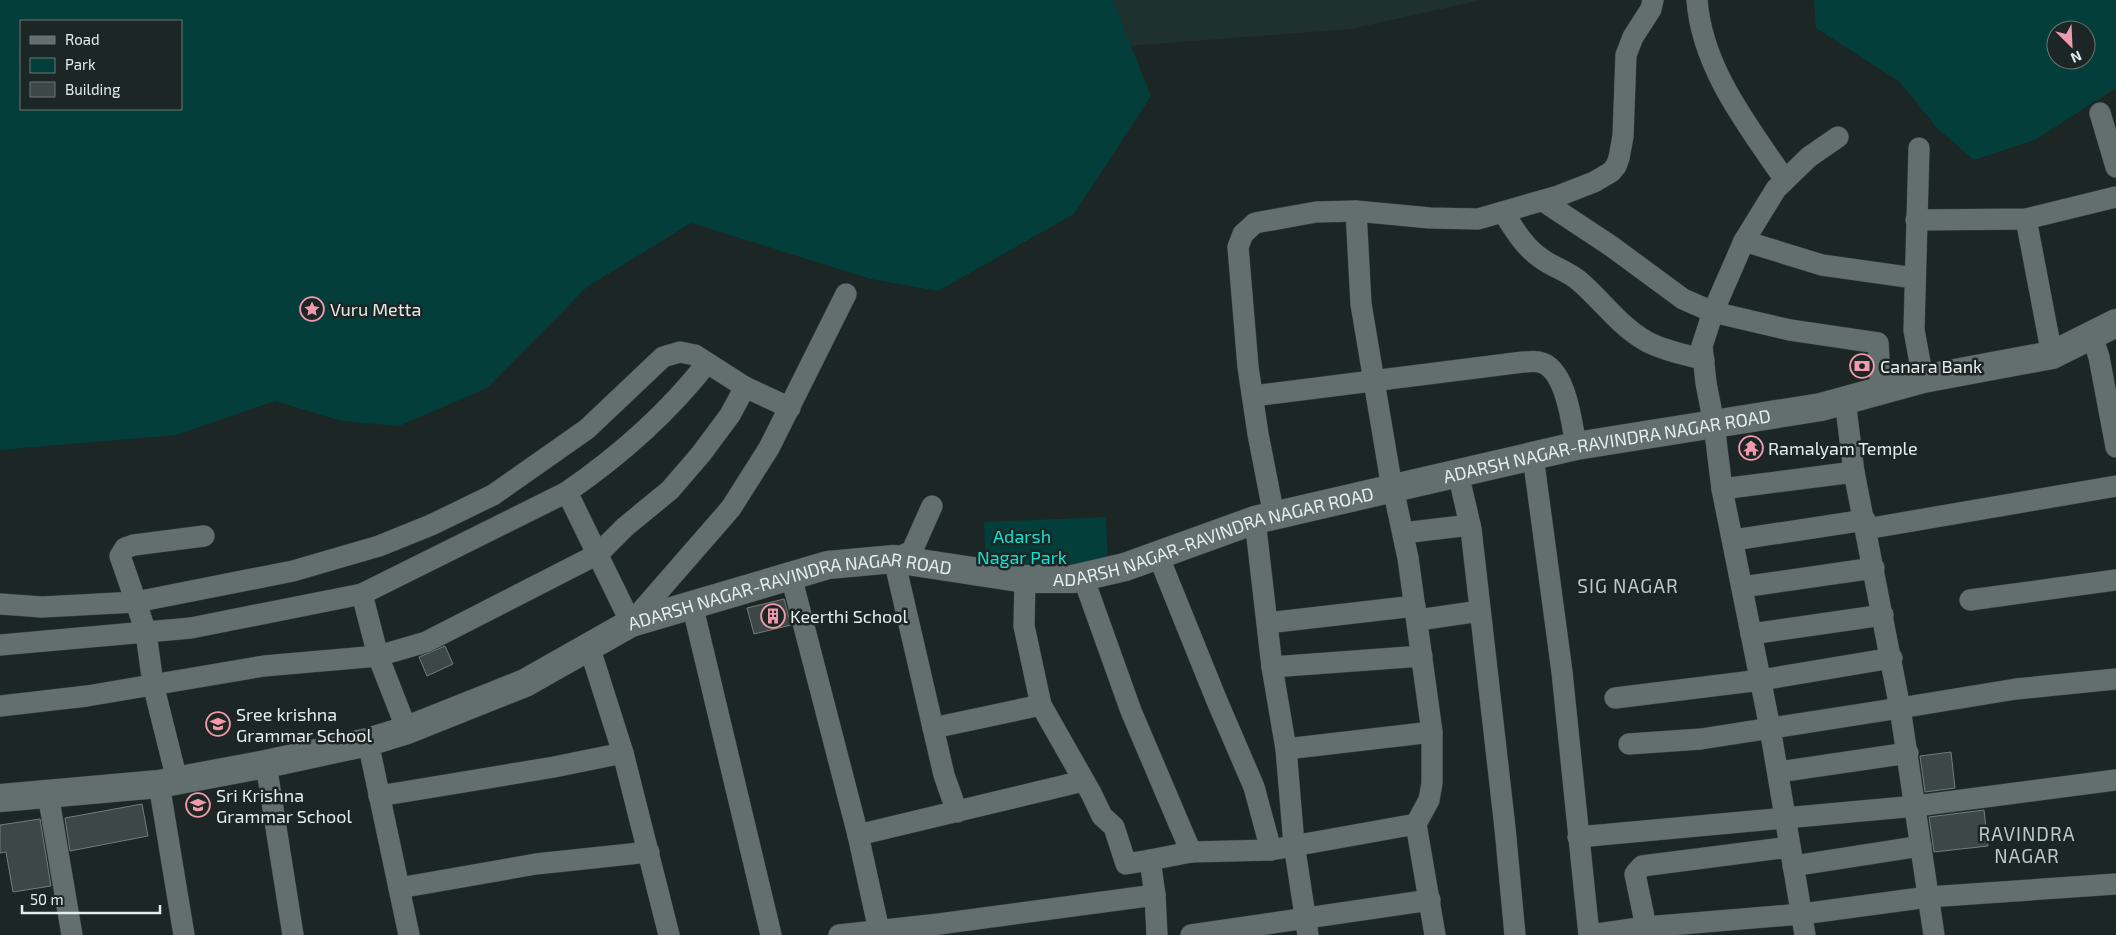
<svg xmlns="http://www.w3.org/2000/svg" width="2116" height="935" font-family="'Exo 2',sans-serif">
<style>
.built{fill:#1e312f}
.green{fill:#033e3a;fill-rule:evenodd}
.building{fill:#3c4746;stroke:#707d7b}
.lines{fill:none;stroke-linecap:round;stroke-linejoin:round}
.minor-casing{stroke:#37403f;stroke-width:22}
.tertiary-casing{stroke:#37403f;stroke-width:29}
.minor{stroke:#636f6e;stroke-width:21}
.tertiary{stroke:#636f6e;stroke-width:28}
.labels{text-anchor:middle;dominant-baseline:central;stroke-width:5;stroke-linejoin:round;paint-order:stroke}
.poi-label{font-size:18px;fill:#e5edeb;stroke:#1c2625;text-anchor:start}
.street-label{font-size:18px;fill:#e5edeb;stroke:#1c2625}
.park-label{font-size:18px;fill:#15e1d2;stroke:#1c2625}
.neighbourhood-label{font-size:19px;letter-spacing:1px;fill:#bbc9c7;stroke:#1c2625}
</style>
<rect width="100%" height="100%" fill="#1c2625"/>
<polygon class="built" points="1007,0 1482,0 1351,29 1011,55"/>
<g class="green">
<path d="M 0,0 L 1113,0 L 1151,96 L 1074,214 L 938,291 L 871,279 L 691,223 L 587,287 L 487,388 L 399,426 L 342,421 L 275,401 L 176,435 L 0,450 ZM 181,21 L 181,109 L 21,109 L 21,21 Z"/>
<path d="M 1814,0 L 2116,0 L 2116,88 L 2035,140 L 1974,160 L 1936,127 L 1900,82 L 1816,28 ZM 2056,30 L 2086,30 L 2086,60 L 2056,60 Z"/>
<polygon points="1106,517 1108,567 986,573 984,522"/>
</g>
<g class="building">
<polygon points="784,599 791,625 754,634 747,608"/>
<polygon points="445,646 453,664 427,676 419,657"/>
<polygon points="1951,752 1955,788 1925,792 1920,756"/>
<polygon points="142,804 148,836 70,851 65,818"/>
<polygon points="1984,810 1988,846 1934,852 1929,817"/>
<polygon points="40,819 51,886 13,892 6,852 0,853 0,825"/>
</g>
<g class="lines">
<g class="minor-casing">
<g id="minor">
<path d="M 1697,0 C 1702,68 1748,126 1785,180"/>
<polyline points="2100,113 2116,167"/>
<polyline points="1919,148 1914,330 1923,379"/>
<polyline points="1543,201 1611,246 1683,299 1713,312 1790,330 1878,343 1881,391"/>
<polyline points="1356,211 1361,304 1392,488"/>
<path d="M 1503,212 C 1514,229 1524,247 1542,259 C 1553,267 1567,271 1578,280 C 1601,299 1619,326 1646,341 C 1663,351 1685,354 1704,360"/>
<polyline points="2026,219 2052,355"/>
<polyline points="1916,220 2026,219 2116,197"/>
<polyline points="1744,241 1822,265 1914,278"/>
<polyline points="2092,336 2099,357 2116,447"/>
<path d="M 1253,396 L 1523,362 C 1528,362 1534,361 1539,362 C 1566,367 1572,424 1576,446"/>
<polyline points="1845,400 1854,472 1900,708 1934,935"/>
<polyline points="1533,456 1562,672 1589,935"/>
<polyline points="1458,473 1471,529 1505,828 1515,935"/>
<polyline points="1393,488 1408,558 1432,732 1432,783 1429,800 1416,824 1435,935"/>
<polyline points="1722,489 1854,472"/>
<polyline points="567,492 631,623 731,508 769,448 846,294"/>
<polyline points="932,506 912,551 894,559 944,775 957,812"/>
<polyline points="1274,516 1258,434 1248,367 1238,247 1243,234 1255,223 1316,212 1356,211 1430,218 1478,219 1558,196 1594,182 1611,172 1616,166 1619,158 1623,136 1626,55 1633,37 1651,9 1653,0"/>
<polyline points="1255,520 1272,667 1286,749 1294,844 1308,935"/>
<polyline points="1866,529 2116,486"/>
<polyline points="1403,533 1470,525"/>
<polyline points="1734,540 1865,520"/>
<polyline points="1158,555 1217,701 1254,787 1271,850"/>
<polyline points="791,576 858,835 880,935"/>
<polyline points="1083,577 1131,711 1191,852"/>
<polyline points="1025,579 1024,626 1041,705 1091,793 1102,816 1114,827 1126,864 1150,860"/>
<polyline points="1742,587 1874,568"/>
<polyline points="362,594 378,656 407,730"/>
<polyline points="1970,600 2116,580"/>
<polyline points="0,604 42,607 136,602 120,556 125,548 134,545 204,536"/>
<polyline points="692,604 771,935"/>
<polyline points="1418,620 1480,611"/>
<polyline points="1267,623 1415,606"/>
<polyline points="1751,634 1883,615"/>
<path d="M 0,645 L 191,628 L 362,594 L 567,492 C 619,456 668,413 707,363"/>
<polyline points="589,646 623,753 669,935"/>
<polyline points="1272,667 1422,656"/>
<polyline points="1615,698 1761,680 1892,658"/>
<polyline points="0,706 87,696 264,666 378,656 426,642 598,554 625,527 670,490 701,454 730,415 745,387"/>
<polyline points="933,728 1041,705"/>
<polyline points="368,742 409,935"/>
<polyline points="1629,744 1701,739 1900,708 2016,689 2116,679"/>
<polyline points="1286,749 1432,732"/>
<polyline points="266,764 293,935"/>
<polyline points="1778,772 1908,753"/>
<polyline points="177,780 153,684 146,633 136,602 293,571 379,546 431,525 493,495 587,429 663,357 680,352 695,355 745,387 790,408"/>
<polyline points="159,784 184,935"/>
<polyline points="48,794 72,935"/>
<polyline points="379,796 554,767 623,753"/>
<polyline points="858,835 1083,781"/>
<polyline points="1578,837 1916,806 2116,780"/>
<polyline points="1793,866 1921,846"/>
<polyline points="399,888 536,864 649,852"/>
<polyline points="1646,927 1635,874 1642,866 1790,847"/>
<polyline points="839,935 939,924 1155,895"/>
<polyline points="1157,935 1155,895 1150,860 1191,852 1271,850 1416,824"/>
<polyline points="1191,935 1430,900"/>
<polyline points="1590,935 1646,927 1802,914 1928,897 2116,884"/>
<polyline points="1805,935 1770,728 1722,489 1714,424 1706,383 1702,346 1713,312 1744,241 1776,189 1809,157 1838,137"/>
</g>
</g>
<g class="tertiary-casing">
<g id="tertiary">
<path id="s1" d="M 0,798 L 159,784 L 266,764 L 368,742 L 407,730 L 525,683 L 631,623 L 828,565 L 894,559 L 1025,579 L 1073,579 L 1125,567 L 1255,520 L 1576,446 L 1821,407 L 1923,379 L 2052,355 L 2116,323"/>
</g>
</g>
<use href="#minor" class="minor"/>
<use href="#tertiary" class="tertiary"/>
</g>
<defs>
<g id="sight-ring" transform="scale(1.25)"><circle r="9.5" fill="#1c2625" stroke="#f29aad" stroke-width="1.5"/><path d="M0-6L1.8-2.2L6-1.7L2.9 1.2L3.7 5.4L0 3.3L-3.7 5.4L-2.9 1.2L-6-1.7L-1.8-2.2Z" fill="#f29aad"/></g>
<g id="bank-ring" transform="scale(1.25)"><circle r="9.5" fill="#1c2625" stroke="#f29aad" stroke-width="1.5"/><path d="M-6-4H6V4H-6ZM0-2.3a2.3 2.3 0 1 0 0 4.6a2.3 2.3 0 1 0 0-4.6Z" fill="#f29aad"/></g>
<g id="temple-ring" transform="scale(1.25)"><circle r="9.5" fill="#1c2625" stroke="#f29aad" stroke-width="1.5"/><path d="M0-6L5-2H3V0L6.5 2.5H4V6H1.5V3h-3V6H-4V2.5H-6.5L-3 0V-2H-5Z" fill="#f29aad"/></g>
<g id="building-ring" transform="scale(1.25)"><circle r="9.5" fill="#1c2625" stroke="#f29aad" stroke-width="1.5"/><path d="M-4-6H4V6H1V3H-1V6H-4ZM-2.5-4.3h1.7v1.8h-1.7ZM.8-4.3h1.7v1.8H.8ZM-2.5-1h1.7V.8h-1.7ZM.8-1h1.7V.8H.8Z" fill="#f29aad"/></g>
<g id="school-ring" transform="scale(1.25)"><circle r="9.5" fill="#1c2625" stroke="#f29aad" stroke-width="1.5"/><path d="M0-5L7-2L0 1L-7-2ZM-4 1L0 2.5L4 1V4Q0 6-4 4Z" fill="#f29aad"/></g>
</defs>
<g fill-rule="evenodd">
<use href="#sight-ring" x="312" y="309"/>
<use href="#bank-ring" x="1862" y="366"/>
<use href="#temple-ring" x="1751" y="448"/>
<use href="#building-ring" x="773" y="616"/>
<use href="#school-ring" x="218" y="724"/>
<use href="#school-ring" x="198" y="805"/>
</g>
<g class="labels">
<g class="poi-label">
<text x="330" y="309">Vuru Metta</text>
<text x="1880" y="366">Canara Bank</text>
<text x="1768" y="448">Ramalyam Temple</text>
<text x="790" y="616">Keerthi School</text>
<text x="236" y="714">Sree krishna<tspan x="236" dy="21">Grammar School</tspan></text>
<text x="216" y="795">Sri Krishna<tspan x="216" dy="21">Grammar School</tspan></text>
</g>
<g class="street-label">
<text stroke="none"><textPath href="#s1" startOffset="1666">ADARSH NAGAR-RAVINDRA NAGAR ROAD</textPath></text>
<text stroke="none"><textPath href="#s1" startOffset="1261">ADARSH NAGAR-RAVINDRA NAGAR ROAD</textPath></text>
<text stroke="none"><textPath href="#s1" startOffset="826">ADARSH NAGAR-RAVINDRA NAGAR ROAD</textPath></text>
</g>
<g class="park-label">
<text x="1022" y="536">Adarsh<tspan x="1022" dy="21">Nagar Park</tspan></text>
</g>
<g class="neighbourhood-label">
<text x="1628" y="585">SIG NAGAR</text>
<text x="2027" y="833">RAVINDRA<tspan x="2027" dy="22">NAGAR</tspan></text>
</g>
</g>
<rect x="20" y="20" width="162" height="90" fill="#1c2625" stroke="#6c7674"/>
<rect x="30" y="36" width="25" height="8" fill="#636f6e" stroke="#6c7674"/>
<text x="65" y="45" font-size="15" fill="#e5edeb">Road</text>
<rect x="30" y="58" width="25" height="15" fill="#033e3a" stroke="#6c7674"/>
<text x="65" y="70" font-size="15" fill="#e5edeb">Park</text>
<rect x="30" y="82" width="25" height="15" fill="#3c4746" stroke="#6c7674"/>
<text x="65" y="95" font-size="15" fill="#e5edeb">Building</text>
<g transform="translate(2071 45) rotate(156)"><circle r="24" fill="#1c2625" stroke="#6c7674"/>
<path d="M0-4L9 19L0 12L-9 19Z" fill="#f29aad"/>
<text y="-8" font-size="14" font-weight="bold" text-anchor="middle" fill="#e5edeb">N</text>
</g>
<path d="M22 905v8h138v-8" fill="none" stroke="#e5edeb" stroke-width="2.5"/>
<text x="30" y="905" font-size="15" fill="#e5edeb" stroke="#1c2625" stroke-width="4" paint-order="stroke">50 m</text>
</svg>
